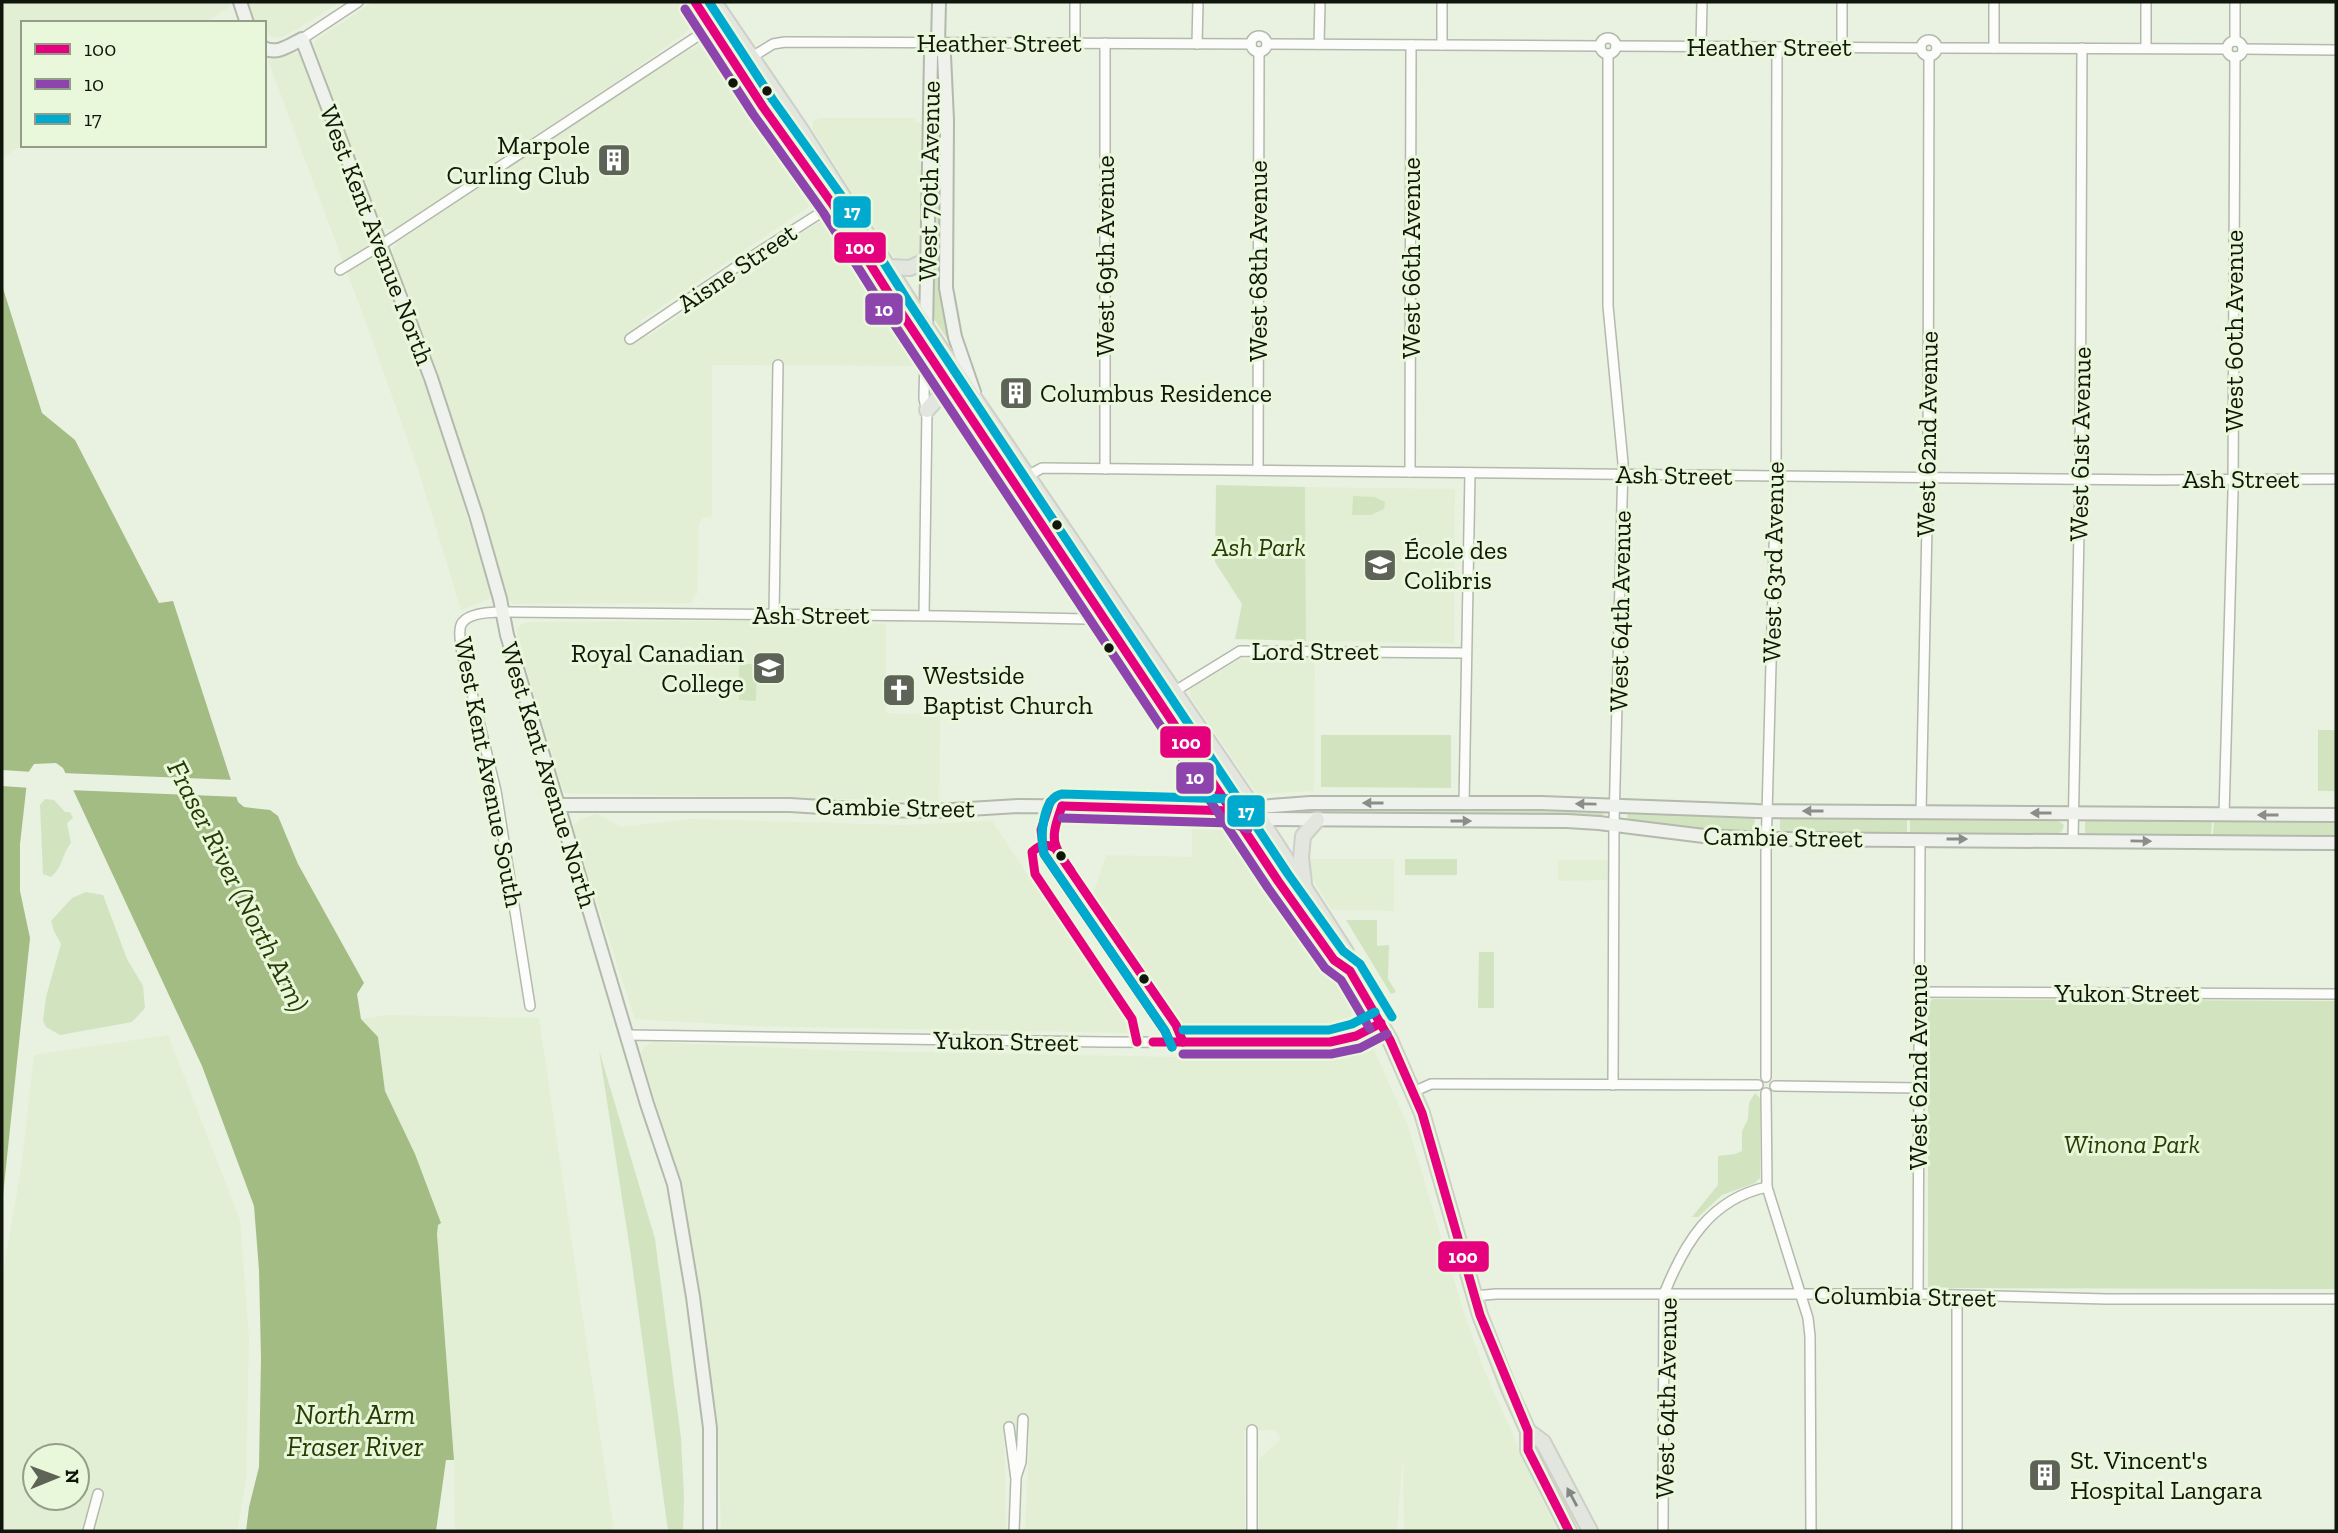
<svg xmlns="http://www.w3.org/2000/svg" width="2338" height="1533" font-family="'Zilla Slab',serif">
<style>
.built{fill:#e2efd4;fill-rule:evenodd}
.green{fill:#d2e4bf}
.water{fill:#a3bc84}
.pier{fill:#e9f1e0}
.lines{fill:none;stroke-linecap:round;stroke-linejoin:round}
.street-casing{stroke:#b3b9ac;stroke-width:12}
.secondary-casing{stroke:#b3b9ac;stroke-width:16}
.primary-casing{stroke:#ccd0c8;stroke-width:18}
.street{stroke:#fcfdfa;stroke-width:9}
.secondary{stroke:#eff1ed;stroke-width:12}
.primary{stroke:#e3e6df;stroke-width:14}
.bus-1-casing{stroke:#e9f7da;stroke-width:14}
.bus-2-casing{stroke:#e9f7da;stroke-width:14}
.bus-3-casing{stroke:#e9f7da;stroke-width:14}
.bus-1{stroke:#e5007d;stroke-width:9}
.bus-2{stroke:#8e44ad;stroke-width:9}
.bus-3{stroke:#00a9ce;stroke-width:9}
.oneway{fill:#8b8e88}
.oneway2{fill:#848880}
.bus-dot{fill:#11160c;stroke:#e9f7da;stroke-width:2.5}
.labels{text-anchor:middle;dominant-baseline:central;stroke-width:6;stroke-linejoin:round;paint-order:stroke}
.street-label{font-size:26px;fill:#11160c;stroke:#e9f7da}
.poi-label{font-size:26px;fill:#11160c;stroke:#e9f7da;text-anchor:start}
.park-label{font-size:26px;font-style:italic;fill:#283c04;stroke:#e9f7da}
.water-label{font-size:28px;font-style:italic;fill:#263a02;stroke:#e9f7da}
.line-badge{stroke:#e9f7da;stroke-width:2.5}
.badge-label{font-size:19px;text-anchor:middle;font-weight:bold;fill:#fff}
</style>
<rect width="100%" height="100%" fill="#e9f1e0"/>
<g class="built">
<polygon points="2,2 228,2 230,6 205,23 23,23 23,144 2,158"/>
<polygon points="245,2 340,2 299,28 282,37 276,38 264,33 264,23 256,23"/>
<polygon points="373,2 686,2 694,18 693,25 684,34 622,78 394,229 387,229 380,226 314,46 317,39"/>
<polygon points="702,43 712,45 815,193 816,200 813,204 640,321 648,337 743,272 750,275 756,271 754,263 756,259 825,219 829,219 834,222 920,353 920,366 712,365 712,516 702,518 699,524 697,594 694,595 692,603 513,604 508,599 393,254 393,250 397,243 627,87"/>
<polygon points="298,53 302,54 412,345 491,591 489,599 461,610 420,475 372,339 268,60"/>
<polygon points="820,118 915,118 916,122 923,125 922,251 914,260 900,262 891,253 813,130 813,121"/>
<polygon points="1305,487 1455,489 1454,643 1306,641"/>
<polygon points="739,621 886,624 886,713 940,714 939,801 564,793 517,638 517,630 521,624 528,622"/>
<polygon points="1299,656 1311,656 1315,665 1314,791 1257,794 1191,698 1190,689 1197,682 1203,682 1240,659 1291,659"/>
<polygon points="597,814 620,827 692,819 904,825 992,821 1132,1033 755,1026 635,1019 574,831 574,825 580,819"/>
<polygon points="1192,821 1232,827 1270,879 1351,1006 1352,1011 1349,1020 1340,1028 1329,1032 1194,1032 1185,1026 1093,894 1106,855 1192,857"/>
<polygon points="1306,859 1394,859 1394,911 1332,910 1313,880"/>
<polygon points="1558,860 1608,860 1608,880 1558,881"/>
<polygon points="388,1015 539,1018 614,1531 455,1531 454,1460 437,1234 438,1224 441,1223 415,1154 385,1091 378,1037 361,1019"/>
<path d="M 168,1035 L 240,1220 L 249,1338 L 246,1480 L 237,1531 L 2,1531 L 2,1278 L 21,1170 L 34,1055 ZM 35,1456 L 77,1456 L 77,1498 L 35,1498 Z"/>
<polygon points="652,1042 851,1051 1280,1059 1345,1052 1365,1047 1373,1048 1408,1126 1459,1297 1483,1367 1534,1483 1558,1531 1404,1531 1403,1454 1397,1531 1259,1531 1259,1459 1281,1439 1275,1430 1267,1430 1244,1431 1245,1531 1025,1531 1030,1427 1004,1427 1006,1531 721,1531 718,1427 686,1215 680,1183 641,1054 643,1048"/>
</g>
<g class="green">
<polygon points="937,58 939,59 940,285 948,340 931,314"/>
<polygon points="1216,485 1305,487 1306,641 1235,639 1242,604 1215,562"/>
<polygon points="1353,496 1375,497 1385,502 1384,509 1371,515 1352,515"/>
<polygon points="739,664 757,664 756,701 739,700"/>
<rect x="2318" y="730" width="18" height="61"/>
<polygon points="1321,735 1451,735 1451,788 1321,787"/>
<path d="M 45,799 L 54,800 L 65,812 L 70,812 L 73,818 L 67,823 L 71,843 C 60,857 65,864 51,877 L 43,874 L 40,805 Z"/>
<polygon points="1519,807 1603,810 1603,816 1279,812 1316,809"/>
<polygon points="1628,811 1747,817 1755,819 1753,830 1747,832 1710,831 1631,820 1627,819"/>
<polygon points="1786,817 1907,818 1907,833 1789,833 1780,830 1780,819"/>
<polygon points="1910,818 2056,819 2064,825 2062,831 2059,834 1910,833"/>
<polygon points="2090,819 2212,820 2211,835 2087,834 2085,833 2085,821"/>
<polygon points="2214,820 2336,820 2336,836 2213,835"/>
<rect x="1405" y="859" width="52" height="16"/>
<polygon points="86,892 103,895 127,959 143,986 145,1008 132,1022 60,1035 46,1027 43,1021 46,997 61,944 54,931 51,921 72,898"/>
<polygon points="1346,920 1377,920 1377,946 1389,945 1388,979 1396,992 1391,994"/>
<polygon points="1479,952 1494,952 1494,1008 1478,1008"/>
<polygon points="1932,999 2336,1001 2336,1289 1928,1288 1928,1005"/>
<polygon points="599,1050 655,1239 681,1438 684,1497 683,1531 668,1531 631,1256"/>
<polygon points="1755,1093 1760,1098 1760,1178 1755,1183 1722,1195 1698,1217 1692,1217 1718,1185 1718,1156 1735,1154 1742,1151 1742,1131 1748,1119 1749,1103"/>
</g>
<polygon class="water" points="2,285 42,413 75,440 159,603 173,601 238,802 244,807 270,810 278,816 298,864 364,983 357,994 361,1019 378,1037 385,1091 415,1154 441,1223 438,1225 437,1234 454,1460 446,1460 436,1531 246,1531 249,1507 259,1467 261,1358 259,1270 254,1206 202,1066 63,768 56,763 34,764 28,773 20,844 20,891 30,938 2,1205"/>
<g class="pier">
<polygon points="2,770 33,772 30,788 2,786"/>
<polygon points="62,773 235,780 240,797 69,790"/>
</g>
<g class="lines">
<g class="street-casing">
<g id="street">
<polyline points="1075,2 1075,42"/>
<circle cx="1259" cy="44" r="8"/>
<circle cx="1608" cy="46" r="8"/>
<polyline points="302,39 358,2"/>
<circle cx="1929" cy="48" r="8"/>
<circle cx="2235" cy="49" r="8"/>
<polyline points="2235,41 2235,2"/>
<polyline points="1197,44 1198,2"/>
<polyline points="1267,44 1600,46"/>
<polyline points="1319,44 1320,2"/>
<polyline points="1442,45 1442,2"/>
<polyline points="1616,46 1921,48"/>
<polyline points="1701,47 1702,2"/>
<polyline points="1842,47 1842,2"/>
<polyline points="1937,48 2227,49"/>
<polyline points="1994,48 1994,2"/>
<polyline points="2146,48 2146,2"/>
<polyline points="2243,49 2336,50"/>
<polyline points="1608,55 1608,306 1623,463 1614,824 1613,1085"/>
<polyline points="752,57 773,44 785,42 1251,44"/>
<polyline points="340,270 381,245 725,18"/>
<polyline points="630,339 745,261 836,203"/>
<polyline points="1105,469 1105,43"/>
<polyline points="1258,470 1259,52"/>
<polyline points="1410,472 1411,45"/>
<polyline points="1015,483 1042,468 2156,480 2336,479"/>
<polyline points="774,615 778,365"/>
<polyline points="924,615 927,410 924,399 925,352"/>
<polyline points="1175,691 1240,651 1466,653"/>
<polyline points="1464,804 1470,473"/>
<polyline points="1921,812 1928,478 1929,56"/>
<polyline points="2224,815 2233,493 2235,57"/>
<polyline points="2073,840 2080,479 2082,48"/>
<polyline points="1919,992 2336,994"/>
<path d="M 530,1006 L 496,791 L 461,648 C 461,641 458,632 461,625 C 466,613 491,612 503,612 L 942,616 L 1087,619 L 1115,603"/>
<path d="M 627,1035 L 1106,1042 L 1321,1043 C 1344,1042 1361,1034 1381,1023"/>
<polyline points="1766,1077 1766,852 1776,476 1777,47"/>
<polyline points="1775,1086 1918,1088"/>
<polyline points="1413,1092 1431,1084 1439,1084 1758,1085"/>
<polyline points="1766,1093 1767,1187 1808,1318 1810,1336 1811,1531"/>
<polyline points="1918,1294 1920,839"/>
<polyline points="1474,1296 1496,1294 1918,1294 2106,1299 2336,1299"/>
<polyline points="1009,1427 1016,1479 1014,1531"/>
<polyline points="1252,1430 1252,1531"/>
<polyline points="1016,1477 1021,1462 1023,1419"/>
<polyline points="88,1531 98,1494"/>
<path d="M 1663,1531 L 1664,1294 C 1684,1244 1710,1199 1767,1187"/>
<polyline points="1957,1531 1957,1296"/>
</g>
</g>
<g class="secondary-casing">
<g id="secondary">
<polyline points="240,2 247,23"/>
<polyline points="939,2 938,43 944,55 947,120 946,288 955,337 974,392"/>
<path d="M 264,48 C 277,55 290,45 302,39 L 431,378 L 476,515 L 500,599 L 507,635 L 558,805 L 647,1104 L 674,1184 L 693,1297 L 710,1428 L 710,1531"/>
<polyline points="926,331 931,55 938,43"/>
<polyline points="558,805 790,805 870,810 936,811 1018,806 1137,807 1232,811 1261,819 1567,821 1599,823 1704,836 1766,839 2336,843"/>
<polyline points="1246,808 1310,803 1541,803 1757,811 2336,815"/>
</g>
</g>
<g class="primary-casing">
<g id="primary">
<polyline points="695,2 763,107 833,205 898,308 1278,881 1334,960 1350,971"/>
<polyline points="714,2 801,130 926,327 1244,794 1346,952 1350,971 1390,1040 1422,1113 1480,1315 1509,1389 1528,1431 1528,1450 1569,1531"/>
<polyline points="889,267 910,268 927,260"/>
<polyline points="927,410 935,401 954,391"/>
<polyline points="1304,883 1301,858 1303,836 1317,820"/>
<polyline points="1528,1431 1543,1442 1590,1531"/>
</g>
</g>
<use href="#street" class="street"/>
<use href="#secondary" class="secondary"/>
<use href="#primary" class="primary"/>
<g class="bus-1-casing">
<g id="bus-1">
<polyline points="695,2 763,107 833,205 898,308 1278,881 1334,960 1350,971 1390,1040 1422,1113 1480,1315 1528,1431 1528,1450 1569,1531"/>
<path d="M 1062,806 C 1050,840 1051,842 1071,871"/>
<polyline points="1062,806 1232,811 1252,817"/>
<path d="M 1137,1042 L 1132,1019 L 1035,874 L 1032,852 C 1039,845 1046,843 1055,848 L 1176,1025 L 1183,1042"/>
<polyline points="1153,1042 1330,1042 1356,1036 1381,1023"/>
</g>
</g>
<g class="bus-2-casing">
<g id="bus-2">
<polyline points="685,9 753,114 823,212 888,315 1268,888 1325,968 1341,980 1370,1029"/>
<polyline points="1050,802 1041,830 1044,854 1165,1031 1172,1047"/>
<polyline points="1062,818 1230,823 1248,829"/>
<polyline points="1183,1054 1331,1054 1360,1048 1387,1034"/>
</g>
</g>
<g class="bus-3-casing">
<g id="bus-3">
<polyline points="709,2 773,100 843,198 908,301 1288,874 1343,951 1360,964 1392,1017"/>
<polyline points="1183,1030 1329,1030 1352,1024 1375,1012"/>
<path d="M 1172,1047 L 1165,1031 L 1044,854 C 1040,837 1042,798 1062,794 L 1233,799 L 1256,805"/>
</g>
</g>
<use href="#bus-1" class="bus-1"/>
<use href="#bus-2" class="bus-2"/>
<use href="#bus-3" class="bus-3"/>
</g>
<defs><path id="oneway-solid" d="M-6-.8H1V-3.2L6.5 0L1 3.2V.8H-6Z" transform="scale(1.75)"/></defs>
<g class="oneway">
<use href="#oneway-solid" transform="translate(1373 803) rotate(-180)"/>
<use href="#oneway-solid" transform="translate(1586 804) rotate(-179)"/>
<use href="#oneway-solid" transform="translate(1813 811) rotate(-180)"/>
<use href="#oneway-solid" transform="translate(2041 813) rotate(-180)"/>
<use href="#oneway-solid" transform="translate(2268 815) rotate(-180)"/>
<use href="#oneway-solid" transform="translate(1461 821)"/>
<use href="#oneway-solid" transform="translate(1957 839)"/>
<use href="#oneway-solid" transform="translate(2141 841) rotate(1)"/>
</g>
<use class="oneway2" href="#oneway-solid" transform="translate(1572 1497) rotate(-118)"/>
<defs>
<g id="building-square" transform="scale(1.75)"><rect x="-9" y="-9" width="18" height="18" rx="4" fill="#5d6356" stroke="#e9f7da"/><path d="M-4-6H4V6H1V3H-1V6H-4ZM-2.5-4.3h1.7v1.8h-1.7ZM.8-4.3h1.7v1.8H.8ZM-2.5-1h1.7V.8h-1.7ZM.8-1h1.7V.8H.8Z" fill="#fff"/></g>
<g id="school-square" transform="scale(1.75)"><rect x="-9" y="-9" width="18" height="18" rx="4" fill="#5d6356" stroke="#e9f7da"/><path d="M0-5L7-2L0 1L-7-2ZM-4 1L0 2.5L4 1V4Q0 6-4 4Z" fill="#fff"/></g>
<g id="church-square" transform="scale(1.75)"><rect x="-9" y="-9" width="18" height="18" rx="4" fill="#5d6356" stroke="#e9f7da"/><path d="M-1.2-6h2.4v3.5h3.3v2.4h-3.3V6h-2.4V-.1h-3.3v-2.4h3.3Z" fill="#fff"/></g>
</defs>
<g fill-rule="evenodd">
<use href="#building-square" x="614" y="160"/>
<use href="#building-square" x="1016" y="393"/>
<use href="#school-square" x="1380" y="565"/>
<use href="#school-square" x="769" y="668"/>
<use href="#church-square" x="899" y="690"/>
<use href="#building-square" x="2045" y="1475"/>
</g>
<g class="bus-dot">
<circle cx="733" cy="83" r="6"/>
<circle cx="767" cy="91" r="6"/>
<circle cx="1057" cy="525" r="6"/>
<circle cx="1109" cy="648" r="6"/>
<circle cx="1061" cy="856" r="6"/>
<circle cx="1144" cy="979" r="6"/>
</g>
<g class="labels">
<g class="street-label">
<text x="999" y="43">Heather Street</text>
<text x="1769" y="47">Heather Street</text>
<text transform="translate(929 181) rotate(-89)">West 70th Avenue</text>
<text transform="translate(377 235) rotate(69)">West Kent Avenue North</text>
<text transform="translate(1105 256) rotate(-90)">West 69th Avenue</text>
<text transform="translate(1411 258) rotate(-90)">West 66th Avenue</text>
<text transform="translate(1258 261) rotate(-90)">West 68th Avenue</text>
<text transform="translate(737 268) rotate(-34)">Aisne Street</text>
<text transform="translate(2234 331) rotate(-90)">West 60th Avenue</text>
<text transform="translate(1927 434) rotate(-89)">West 62nd Avenue</text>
<text transform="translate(2080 444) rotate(-89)">West 61st Avenue</text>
<text transform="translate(1674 475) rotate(1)">Ash Street</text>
<text x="2241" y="479">Ash Street</text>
<text transform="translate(1773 562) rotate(-89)">West 63rd Avenue</text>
<text transform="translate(1620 611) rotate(-89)">West 64th Avenue</text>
<text x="811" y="615">Ash Street</text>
<text x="1315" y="651">Lord Street</text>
<text transform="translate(489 772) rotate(79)">West Kent Avenue South</text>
<text transform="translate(549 775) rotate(73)">West Kent Avenue North</text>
<text transform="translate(895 807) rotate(1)">Cambie Street</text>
<text transform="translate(1783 837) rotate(1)">Cambie Street</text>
<text x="2127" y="993">Yukon Street</text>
<text transform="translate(1006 1041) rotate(1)">Yukon Street</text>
<text transform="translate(1918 1067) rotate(-90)">West 62nd Avenue</text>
<text transform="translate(1905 1296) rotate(1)">Columbia Street</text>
<text transform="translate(1666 1398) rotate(-89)">West 64th Avenue</text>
</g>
<g class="poi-label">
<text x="590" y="145" text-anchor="end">Marpole<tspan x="590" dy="30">Curling Club</tspan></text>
<text x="1040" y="393">Columbus Residence</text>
<text x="1404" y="550">École des<tspan x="1404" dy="30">Colibris</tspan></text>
<text x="744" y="653" text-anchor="end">Royal Canadian<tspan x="744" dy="30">College</tspan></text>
<text x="923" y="675">Westside<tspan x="923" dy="30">Baptist Church</tspan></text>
<text x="2070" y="1460">St. Vincent's<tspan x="2070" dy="30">Hospital Langara</tspan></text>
</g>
<g class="park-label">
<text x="1259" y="547">Ash Park</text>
<text x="2132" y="1144">Winona Park</text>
</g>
<g class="water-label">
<text transform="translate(238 886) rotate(63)">Fraser River (North Arm)</text>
<text x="355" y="1414">North Arm<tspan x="355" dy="32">Fraser River</tspan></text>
</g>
</g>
<g class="line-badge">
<rect x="832" y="195" width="40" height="34" rx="7" fill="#00a9ce"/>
<rect x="833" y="231" width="54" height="33" rx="7" fill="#e5007d"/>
<rect x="864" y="292" width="40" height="34" rx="7" fill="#8e44ad"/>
<rect x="1159" y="725" width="53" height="34" rx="7" fill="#e5007d"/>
<rect x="1175" y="761" width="40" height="34" rx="7" fill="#8e44ad"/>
<rect x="1226" y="794" width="40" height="34" rx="7" fill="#00a9ce"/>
<rect x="1437" y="1240" width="53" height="33" rx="7" fill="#e5007d"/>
</g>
<g class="badge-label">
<text x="852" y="218">17</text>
<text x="860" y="254">100</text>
<text x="884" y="316">10</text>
<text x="1186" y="749">100</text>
<text x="1195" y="784">10</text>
<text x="1246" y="818">17</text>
<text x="1463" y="1263">100</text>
</g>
<rect width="2338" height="1533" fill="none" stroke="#11160c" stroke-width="7"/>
<rect x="21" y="21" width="245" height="126" fill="#e9f7da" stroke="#939d88" stroke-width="2"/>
<rect x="35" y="44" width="35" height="10" fill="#e5007d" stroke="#939d88" stroke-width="2"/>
<text x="84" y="56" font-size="21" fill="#11160c">100</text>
<rect x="35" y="79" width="35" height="10" fill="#8e44ad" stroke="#939d88" stroke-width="2"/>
<text x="84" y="91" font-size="21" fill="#11160c">10</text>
<rect x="35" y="114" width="35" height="10" fill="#00a9ce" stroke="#939d88" stroke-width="2"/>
<text x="84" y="126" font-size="21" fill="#11160c">17</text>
<g transform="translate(56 1477) rotate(89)"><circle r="33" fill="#e9f7da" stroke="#939d88" stroke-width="2"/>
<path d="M0-5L12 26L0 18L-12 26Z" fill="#5d6356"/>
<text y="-10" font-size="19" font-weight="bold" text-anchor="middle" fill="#11160c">N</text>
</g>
</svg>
